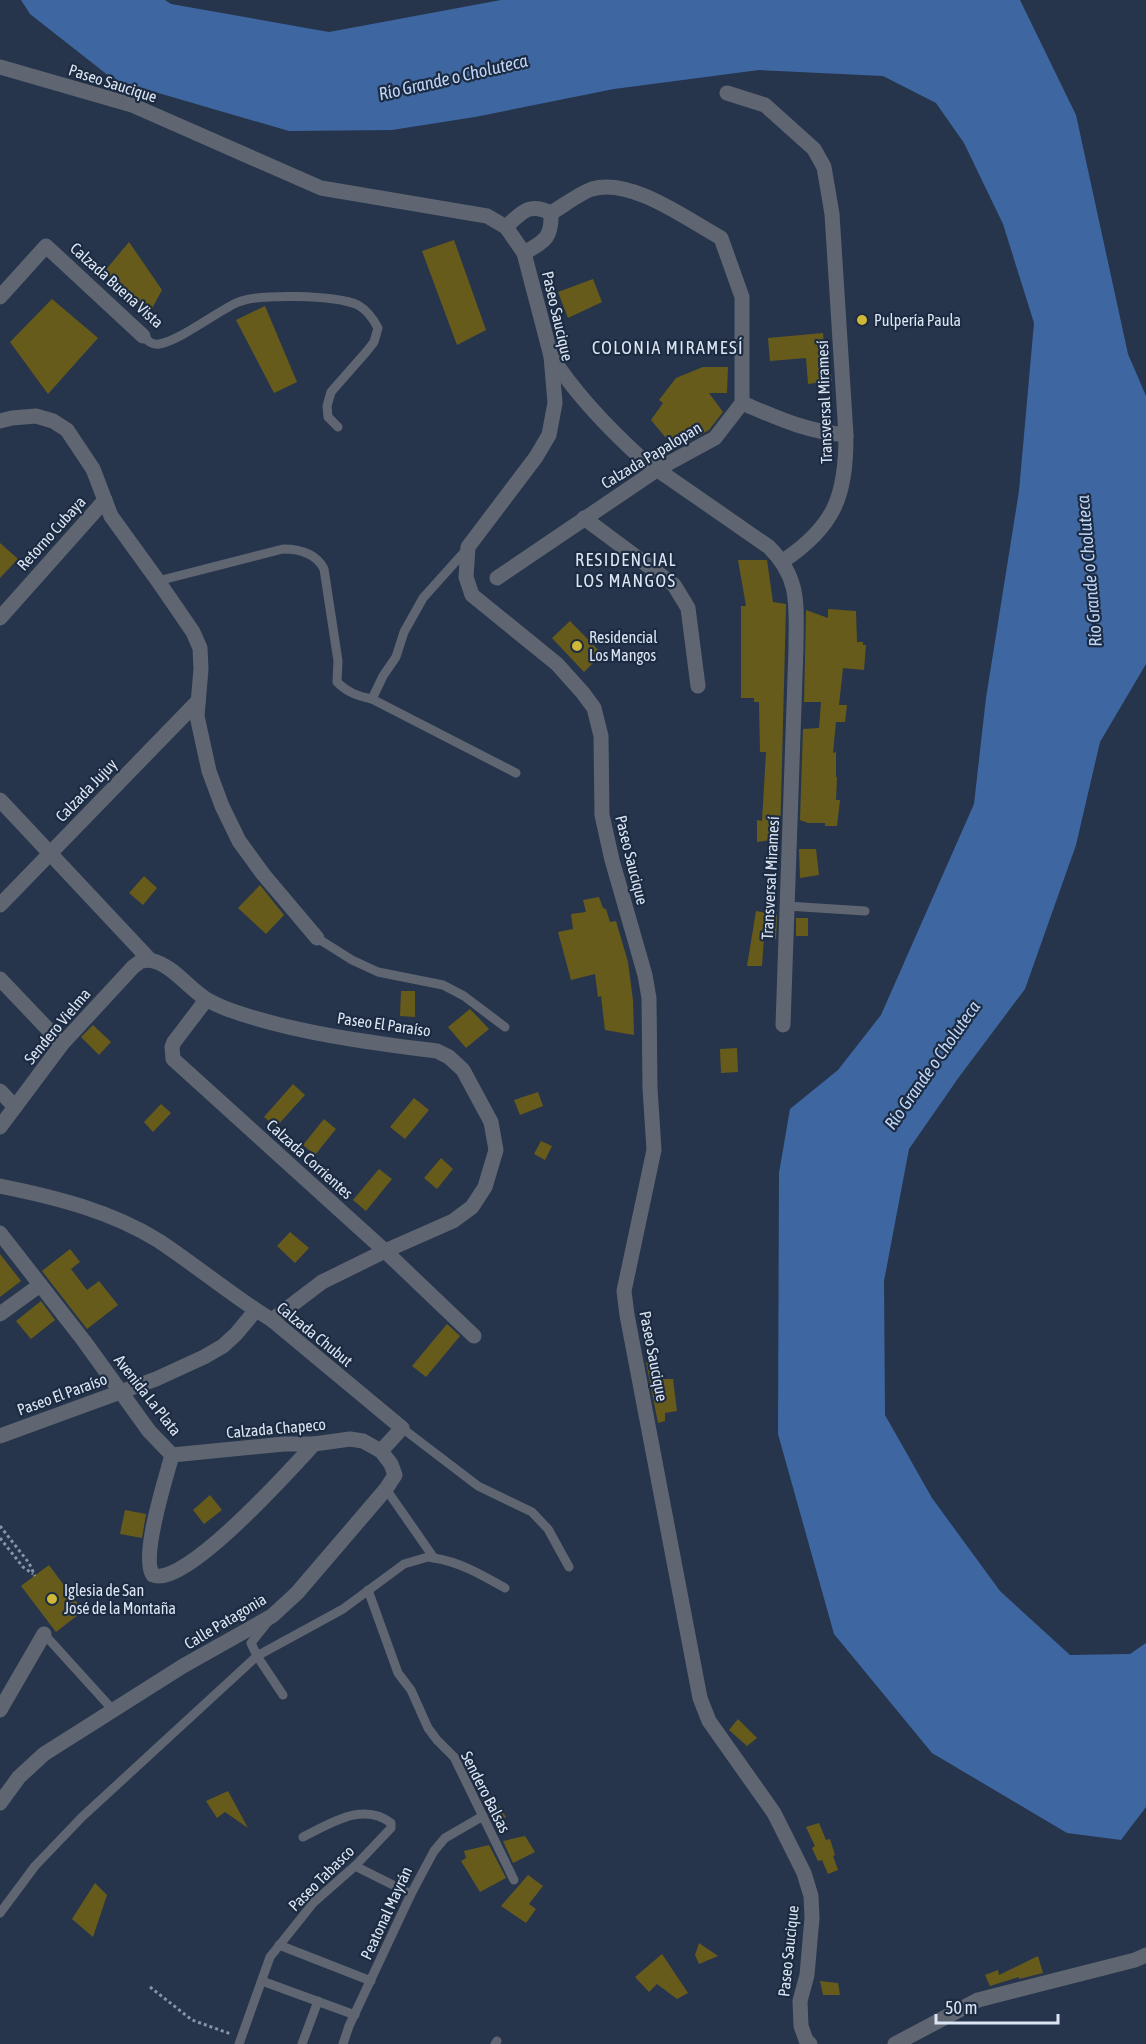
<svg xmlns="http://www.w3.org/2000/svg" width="1146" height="2044" font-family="'Asap Condensed',sans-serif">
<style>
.water{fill:#3e67a1}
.building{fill:#675b1b}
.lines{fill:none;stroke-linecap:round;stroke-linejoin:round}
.path{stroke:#8894a6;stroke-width:3;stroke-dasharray:3 3;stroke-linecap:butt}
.service{stroke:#5f6672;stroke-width:9}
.minor{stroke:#5f6672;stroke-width:15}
.tertiary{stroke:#5f6672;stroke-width:15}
.poi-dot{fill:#cfb837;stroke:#1c2b41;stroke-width:2}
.labels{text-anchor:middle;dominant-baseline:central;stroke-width:4.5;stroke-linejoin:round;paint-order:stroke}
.street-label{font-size:16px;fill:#dbe5f3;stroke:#1c2b41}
.poi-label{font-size:16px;fill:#dbe5f3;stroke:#1c2b41;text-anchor:start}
.water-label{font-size:18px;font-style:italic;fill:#bed5f7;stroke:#1c2b41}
.neighbourhood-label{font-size:18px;letter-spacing:1.5px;fill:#dbe5f3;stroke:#1c2b41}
</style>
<rect width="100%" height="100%" fill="#26354c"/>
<polygon class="water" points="21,0 165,0 171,4 329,32 501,0 1020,0 1076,115 1128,354 1146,396 1146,664 1100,742 1076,845 1025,989 959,1077 909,1149 884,1281 885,1415 932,1498 1000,1591 1070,1655 1130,1654 1146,1643 1146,1807 1121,1840 1067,1833 932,1753 834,1634 778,1434 779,1173 790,1109 838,1070 881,1015 974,804 986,698 1019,491 1034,323 1003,224 964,143 936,103 883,76 759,70 614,89 475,117 392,130 289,131 114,80 30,14"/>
<g class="building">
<polygon points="454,240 486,330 457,345 422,251"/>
<polygon points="129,242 162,290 148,316 104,272"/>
<polygon points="593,279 602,302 568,318 558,292"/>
<polygon points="52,299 98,338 48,394 10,342"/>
<polygon points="265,306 297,382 274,393 236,320"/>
<polygon points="823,333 825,360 829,360 832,381 808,384 806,358 770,361 768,338"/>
<polygon points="703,367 728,367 727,393 709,393 723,412 709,430 675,449 651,420 663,403 659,400 676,378"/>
<polygon points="0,543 18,559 0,578"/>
<polygon points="738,560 767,560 773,602 786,604 786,607 780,839 757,842 757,820 762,821 766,752 760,752 759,702 754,702 754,698 741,698 741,606 746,606"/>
<polygon points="828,609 856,611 857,642 863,642 863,645 866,645 864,670 843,668 839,705 847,705 845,722 836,722 833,753 836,752 836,777 837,777 836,800 840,800 837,826 825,826 825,823 808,823 800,820 803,729 819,728 821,702 804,702 806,610 828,618"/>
<polygon points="570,621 602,654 584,672 552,638"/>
<polygon points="799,849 816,849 819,875 800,878"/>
<polygon points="144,876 157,888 143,905 129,893"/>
<polygon points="260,885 284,915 266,934 238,908"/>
<polygon points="599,897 603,908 606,909 610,922 616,921 628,962 633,1000 634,1035 605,1030 601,996 598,997 595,974 571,980 558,932 573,929 571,914 586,912 583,900"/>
<polygon points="756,911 777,915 776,939 764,937 762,966 747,966"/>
<rect x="796" y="918" width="12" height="18"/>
<polygon points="401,991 415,991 415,1017 400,1016"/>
<polygon points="470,1009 489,1029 466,1048 448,1027"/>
<polygon points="93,1025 111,1042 99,1055 81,1037"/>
<polygon points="737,1048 738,1072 721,1073 720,1049"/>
<polygon points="293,1084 305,1095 276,1127 264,1117"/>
<polygon points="538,1092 543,1106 520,1115 514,1100"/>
<polygon points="414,1098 429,1110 405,1139 390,1127"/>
<polygon points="161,1104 171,1113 153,1132 144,1122"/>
<polygon points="324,1119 336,1129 315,1155 303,1145"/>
<polygon points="541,1141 552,1146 545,1160 534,1154"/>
<polygon points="441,1158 453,1169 437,1189 424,1178"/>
<polygon points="379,1169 392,1179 366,1211 353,1200"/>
<polygon points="290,1232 309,1248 295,1263 277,1246"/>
<polygon points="70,1249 80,1262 71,1269 87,1290 99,1281 118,1305 87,1329 42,1271"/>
<polygon points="0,1254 21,1281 0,1297"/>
<polygon points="41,1301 55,1320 31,1339 16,1321"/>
<polygon points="447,1324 460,1336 426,1377 412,1366"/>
<polygon points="658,1360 663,1379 673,1379 677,1411 665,1413 665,1421 658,1423 646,1362"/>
<polygon points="210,1495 222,1510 204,1524 193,1510"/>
<polygon points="125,1510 146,1514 142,1538 120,1534"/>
<polygon points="49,1565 83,1611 56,1632 21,1586"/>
<polygon points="738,1719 757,1738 747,1746 729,1730"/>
<polygon points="228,1791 248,1828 225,1812 217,1818 206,1801"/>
<polygon points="491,1795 506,1817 493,1823 482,1800"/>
<polygon points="819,1823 826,1840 830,1839 835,1855 833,1856 838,1870 828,1874 822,1860 818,1861 812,1848 815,1846 806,1827"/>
<polygon points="525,1836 535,1852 513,1863 503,1841"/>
<polygon points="489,1845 506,1878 480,1892 461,1861 466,1858 464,1851"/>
<polygon points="528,1875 543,1886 529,1904 536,1909 526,1923 501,1906"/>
<polygon points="95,1883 107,1895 93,1937 72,1919"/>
<polygon points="699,1943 718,1956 699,1964 695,1955"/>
<polygon points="662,1954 688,1993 677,1999 657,1984 649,1992 635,1977"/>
<polygon points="1038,1956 1043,1973 1019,1979 1019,1977 990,1986 985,1975 998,1970 999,1975"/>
<polygon points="820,1981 838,1983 840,1995 823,1995"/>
</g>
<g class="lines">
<g class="path">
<polyline points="0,1526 29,1563 35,1576"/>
<polyline points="0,1538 23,1567 33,1574"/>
<polyline points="150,1987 192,2020 231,2034"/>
</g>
<g class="service">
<path d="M 143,336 C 148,341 152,345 159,344 C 179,341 215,313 236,303 C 257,293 336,295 358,305 C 368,311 373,318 378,328 L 374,342 L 367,351 L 331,392 L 327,406 L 328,417 L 338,427"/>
<polyline points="467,549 423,598 404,632 396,657 383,676 372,699 516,773"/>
<path d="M 158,581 L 283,549 C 300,549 316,553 324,569 L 338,661 L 337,682 C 348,693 358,696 372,699"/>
<polyline points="787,906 865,911"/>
<polyline points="317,938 352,960 378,972 443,985 464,996 505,1027"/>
<polyline points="402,1428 478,1486 532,1512 548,1529 569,1567"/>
<path d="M 386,1489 L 434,1558 C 460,1562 482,1575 505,1588"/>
<polyline points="368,1590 398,1673 411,1690 428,1728 437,1740 454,1757 514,1880"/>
<polyline points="267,1623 251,1643 257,1656 283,1695"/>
<polyline points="44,1634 113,1710"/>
<polyline points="355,1866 411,1894"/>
<polyline points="0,1913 35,1866 82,1817 257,1656 343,1609 404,1564 428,1557 434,1558"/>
<polyline points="279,1945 371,1981"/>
<polyline points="262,1981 355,2015"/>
<path d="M 239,2044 L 270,1957 L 314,1902 L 355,1866 L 391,1828 L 391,1823 C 363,1801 330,1824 303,1837"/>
<polyline points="302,2044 318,2001"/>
<polyline points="343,2044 349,2026 411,1894 434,1851 445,1838 483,1816"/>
<polyline points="495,2044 497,2041"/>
</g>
<g class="minor">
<path d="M 727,93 L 765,105 L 814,149 L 824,167 L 832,214 L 846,435 C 846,496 835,526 783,561"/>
<path d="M 506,227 C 522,212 529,202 551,213"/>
<polyline points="0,297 46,246 143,336"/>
<path d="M 551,356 C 576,395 608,428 642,459 L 769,547 C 801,579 796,606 796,648 L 783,1025"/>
<path d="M 742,403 C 780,419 805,431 846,435"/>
<polyline points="0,421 12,418 36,416 53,421 67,430 93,469 111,516 158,581 193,632 200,648 201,669 197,716 209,771 222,806 239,841 263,874 317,938"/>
<polyline points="584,518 674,585 688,608 698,686"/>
<path d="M 497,578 L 658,469 L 715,438 L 742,403 L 742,297 L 721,238 C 688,220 631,177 592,189 C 580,193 563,206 551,213 C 552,238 545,241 524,253"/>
<polyline points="0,618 105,500"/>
<path d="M 0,800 L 150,960 C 173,965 187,987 206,999 C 212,1003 220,1006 227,1009 C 289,1032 371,1043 437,1051 L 449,1057 L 463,1070 L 491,1122 L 496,1150 L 485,1187 L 472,1207 L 453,1221 L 385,1251 L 322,1282 L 272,1320"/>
<polyline points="0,905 198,701"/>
<polyline points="0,979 62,1044"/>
<polyline points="206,1000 174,1042 172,1047 173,1059 385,1251 474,1336"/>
<polyline points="0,1091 15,1107"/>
<polyline points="0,1127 62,1044 133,967 141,961 150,960"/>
<path d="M 0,1186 C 55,1197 111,1211 159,1241 C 192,1263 223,1288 256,1310 L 272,1320 L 402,1428 L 381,1451 L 391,1464 L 395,1475 L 386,1489 L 297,1593 L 272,1616 L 183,1666 L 44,1754 L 19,1777 L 0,1803"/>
<path d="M 0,1233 L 84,1341 L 149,1431 L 172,1455 C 166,1478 140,1557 153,1575 C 184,1589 293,1467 314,1444"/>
<polyline points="0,1314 40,1285"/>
<polyline points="0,1436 156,1379 204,1357 223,1346 236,1334 256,1310"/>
<polyline points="172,1455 284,1444 314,1444 350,1439 363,1441 381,1451"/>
<polyline points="0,1710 44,1634"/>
</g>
<g class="tertiary">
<polyline points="0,67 132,105 321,188 487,216 506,227 524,253 551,356 555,403 549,435 536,457 468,547 466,577 472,595 557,664 583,693 594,708 601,736 602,815 612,860 645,975 649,998 650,1088 654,1150 624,1291 627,1315 700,1698 709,1721 774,1813 804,1873 811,1896 812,1918 807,1975 800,2001 801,2026 806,2040 810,2044"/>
<polyline points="895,2044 978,2000 1135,1960 1146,1955"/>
</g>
</g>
<g class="poi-dot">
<circle cx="862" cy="320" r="6"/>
<circle cx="577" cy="646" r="6"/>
<circle cx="52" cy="1599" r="6"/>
</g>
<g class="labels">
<g class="street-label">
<text transform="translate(113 83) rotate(18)">Paseo Saucique</text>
<text transform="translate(117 285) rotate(42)">Calzada Buena Vista</text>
<text transform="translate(558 316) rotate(77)">Paseo Saucique</text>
<text transform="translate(824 402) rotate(-92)">Transversal Miramesí</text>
<text transform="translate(651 455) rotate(-31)">Calzada Papalopan</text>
<text transform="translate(51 533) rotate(-48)">Retorno Cubaya</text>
<text transform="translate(86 790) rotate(-46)">Calzada Jujuy</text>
<text transform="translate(632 860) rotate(76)">Paseo Saucique</text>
<text transform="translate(770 878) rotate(-87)">Transversal Miramesí</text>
<text transform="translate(384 1024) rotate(8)">Paseo El Paraíso</text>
<text transform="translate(57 1026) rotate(-50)">Sendero Vielma</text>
<text transform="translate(310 1159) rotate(42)">Calzada Corrientes</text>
<text transform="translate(315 1334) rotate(39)">Calzada Chubut</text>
<text transform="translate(654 1356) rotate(79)">Paseo Saucique</text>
<text transform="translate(62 1394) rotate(-20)">Paseo El Paraíso</text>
<text transform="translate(148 1395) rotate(52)">Avenida La Plata</text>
<text transform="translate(276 1428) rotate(-5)">Calzada Chapeco</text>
<text transform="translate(225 1621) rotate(-31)">Calle Patagonia</text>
<text transform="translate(486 1792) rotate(63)">Sendero Balsas</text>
<text transform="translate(321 1878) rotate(-45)">Paseo Tabasco</text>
<text transform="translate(386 1913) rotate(-65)">Peatonal Mayrán</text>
<text transform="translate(788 1951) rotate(-84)">Paseo Saucique</text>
</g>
<g class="poi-label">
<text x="874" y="320">Pulpería Paula</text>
<text x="589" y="637">Residencial<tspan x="589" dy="18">Los Mangos</tspan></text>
<text x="64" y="1590">Iglesia de San<tspan x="64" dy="18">José de la Montaña</tspan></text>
</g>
<g class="water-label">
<text transform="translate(453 77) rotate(-13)">Río Grande o Choluteca</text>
<text transform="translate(1089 571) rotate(-95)">Río Grande o Choluteca</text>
<text transform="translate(932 1065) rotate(-55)">Río Grande o Choluteca</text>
</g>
<g class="neighbourhood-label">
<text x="668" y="347">COLONIA MIRAMESÍ</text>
<text x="626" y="559">RESIDENCIAL<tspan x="626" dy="21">LOS MANGOS</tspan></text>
</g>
</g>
<path d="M936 2014v9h122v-9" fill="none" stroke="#dbe5f3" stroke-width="3"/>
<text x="945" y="2014" font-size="18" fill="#dbe5f3" stroke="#1c2b41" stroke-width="4.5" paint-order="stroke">50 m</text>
</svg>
